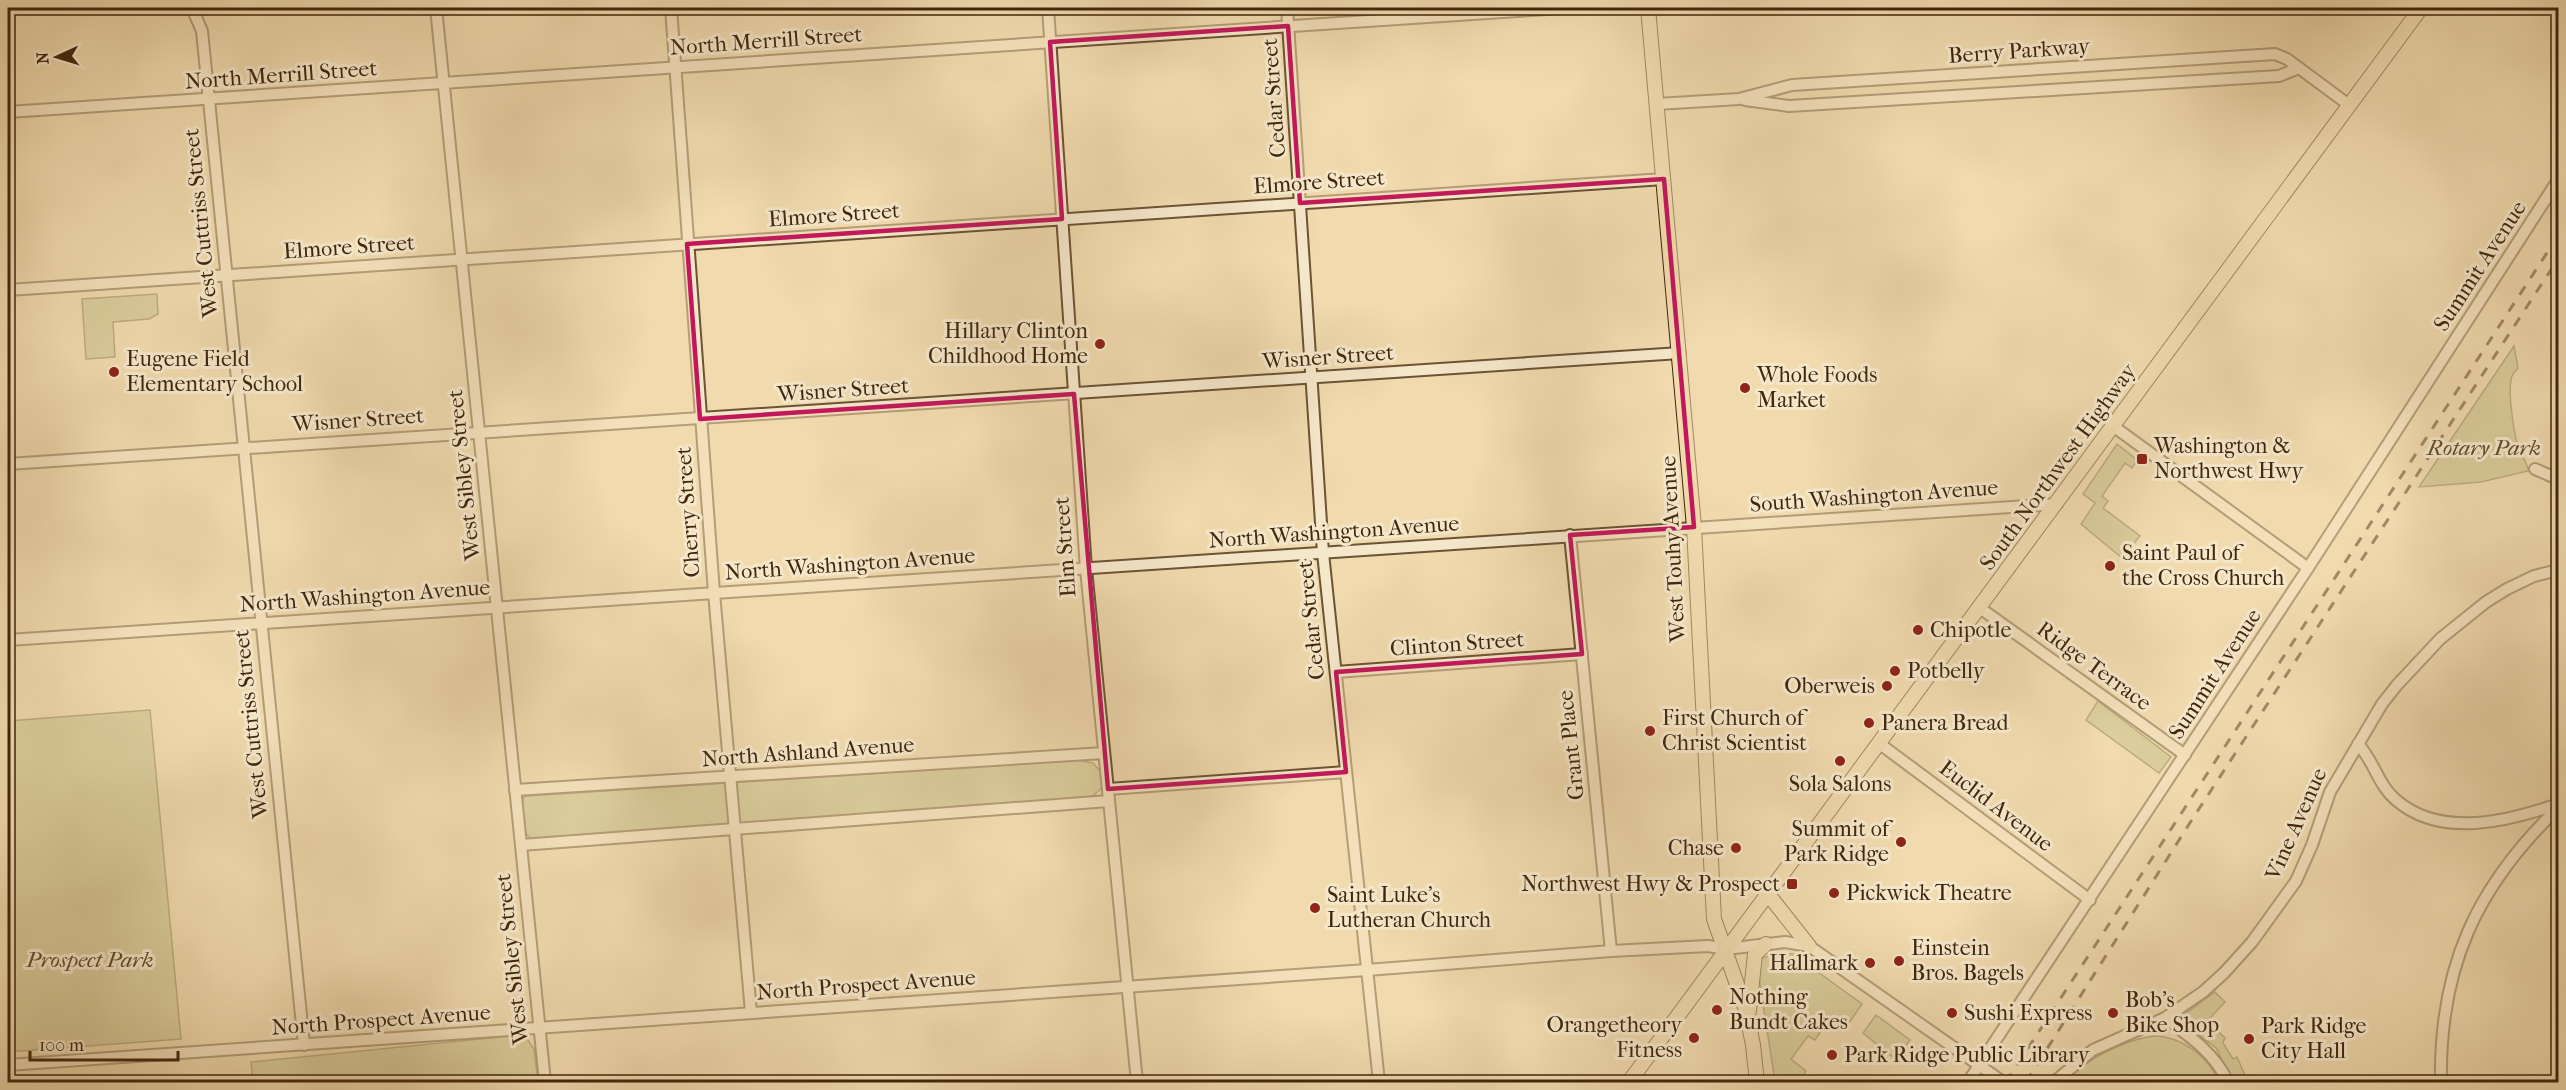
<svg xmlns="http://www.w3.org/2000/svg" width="2566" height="1090" font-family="'IM FELL French Canon',serif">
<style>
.green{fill:#c2bd85;stroke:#817249;stroke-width:1.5}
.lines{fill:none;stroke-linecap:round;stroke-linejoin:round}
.minor-casing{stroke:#6c5335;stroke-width:14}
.major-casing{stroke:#40260d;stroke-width:16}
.minor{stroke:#f5e7ca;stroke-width:10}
.major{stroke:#f0daae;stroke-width:14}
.rail{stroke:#40260d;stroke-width:3;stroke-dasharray:10 10;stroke-linecap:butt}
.marked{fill:none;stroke:#c2185b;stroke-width:4.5;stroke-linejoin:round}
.poi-dot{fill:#8f2418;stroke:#f5e7ca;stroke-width:2}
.labels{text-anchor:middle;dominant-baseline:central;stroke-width:6;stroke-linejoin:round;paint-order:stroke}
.street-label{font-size:22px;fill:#40260d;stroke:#f5e7ca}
.poi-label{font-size:22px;fill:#40260d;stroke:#f5e7ca;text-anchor:start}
.park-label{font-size:22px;font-style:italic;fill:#604c2b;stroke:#f5e7ca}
</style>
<rect width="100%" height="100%" fill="#f0daae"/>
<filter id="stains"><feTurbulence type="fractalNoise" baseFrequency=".00333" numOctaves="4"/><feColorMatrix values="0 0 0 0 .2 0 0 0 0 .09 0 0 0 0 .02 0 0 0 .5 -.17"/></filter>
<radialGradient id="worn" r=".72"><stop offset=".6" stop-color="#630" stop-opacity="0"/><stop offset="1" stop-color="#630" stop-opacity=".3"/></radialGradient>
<g class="green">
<polygon points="157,294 158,314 149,319 113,322 115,357 86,359 82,299"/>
<path d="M 2514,346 L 2518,368 C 2515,372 2511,375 2511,380 C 2508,396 2514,434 2519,450 C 2522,457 2528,463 2528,471 L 2481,482 L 2419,487 Z"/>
<polygon points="2117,444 2137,460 2132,468 2125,463 2102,496 2108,501 2103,508 2140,536 2122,558 2081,524 2095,503 2083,494"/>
<polygon points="2098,701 2171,757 2159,773 2086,720"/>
<polygon points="150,710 181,1039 8,1052 8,721"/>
<polygon points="1078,760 1093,763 1100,771 1102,788 1090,798 532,839 526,834 522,803 524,797 527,796"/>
<polygon points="1775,953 1793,954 1862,1004 1845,1029 1830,1018 1815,1040 1808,1036 1791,1059 1806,1071 1803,1076 1812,1082 1776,1082 1774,1075 1758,971 1761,959"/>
<polygon points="2215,992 2225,1002 2207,1021 2225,1038 2223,1043 2233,1059 2237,1057 2247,1080 2260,1076 2260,1082 2233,1082 2216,1048 2178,1019"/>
<polygon points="1876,1015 1910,1040 1900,1054 1894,1058 1863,1033"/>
<polygon points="521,1035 525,1036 534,1049 538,1082 253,1082 251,1062"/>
<path d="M 2153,1036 C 2182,1036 2209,1057 2219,1082 L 2064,1082 C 2086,1059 2122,1041 2153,1036 Z"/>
</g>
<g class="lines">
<g class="minor-casing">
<g id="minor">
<polyline points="192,8 202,31 304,1045"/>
<polyline points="436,8 545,1082"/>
<polyline points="671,8 714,593 751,1012"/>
<polyline points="1048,8 1086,569 1137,1082"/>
<polyline points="1287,8 1323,553 1379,1082"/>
<polyline points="1745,100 1789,106 2279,76 2299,68"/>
<polyline points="1657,104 1739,99 1792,85 2275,54 2287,59 2349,105"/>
<polyline points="8,112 1563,8"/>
<polyline points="8,290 1664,179"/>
<polyline points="2113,426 2308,568"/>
<polyline points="8,464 1680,353"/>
<polyline points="2535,469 2551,476 2558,475"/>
<polyline points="1570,535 1611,951"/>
<polyline points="1980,608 2185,755"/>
<polyline points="8,640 2057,504"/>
<polyline points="1336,672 1582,654"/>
<polyline points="1880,744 2090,900"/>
<path d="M 2358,744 C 2374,761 2378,785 2396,800 C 2441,839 2509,821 2558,804"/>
<polyline points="1108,789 1346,772"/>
<polyline points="515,790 1104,753"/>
<polyline points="521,845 1109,801"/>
<path d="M 2165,1018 C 2191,1037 2214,1053 2228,1082"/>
<polyline points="8,1065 1367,970 1611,951 1708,946 1726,949 1785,942 1809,946 2003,1082"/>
<polyline points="1968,1082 2308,568 2558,180"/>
<polyline points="2054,1082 2093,1050 2165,1018 2203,992 2224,973 2252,942 2296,881 2312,845 2330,792 2382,704 2397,685 2440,639 2486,602 2507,589 2534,576 2558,570"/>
<path d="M 2441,1082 C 2439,968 2476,887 2558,808"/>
</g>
</g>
<g class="major-casing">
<g id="major">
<polyline points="1648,8 1694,527 1714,919 1746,1010 1753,1045 1757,1082"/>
<polyline points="1768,894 1809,946"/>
<polyline points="1749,1011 1755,954 1766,944"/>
<polyline points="1629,1082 2421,8"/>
</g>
</g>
<use href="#minor" class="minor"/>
<use href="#major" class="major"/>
<g class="rail">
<polyline points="2006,1082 2558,236"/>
<polyline points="2026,1082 2193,818 2558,259"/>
</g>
</g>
<path d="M0 0H2566V1090H0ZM 1288,26 L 1300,203 L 1664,179 L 1694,527 L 1570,535 L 1582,654 L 1336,672 L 1346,772 L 1108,789 L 1074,394 L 700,419 L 687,244 L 1062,219 L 1050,42 Z" fill="#f0daae" fill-opacity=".55" fill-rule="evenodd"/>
<path class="marked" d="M 1288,26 L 1300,203 L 1664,179 L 1694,527 L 1570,535 L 1582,654 L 1336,672 L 1346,772 L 1108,789 L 1074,394 L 700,419 L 687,244 L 1062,219 L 1050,42 Z"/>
<g class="poi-dot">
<circle cx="1100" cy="344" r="6"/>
<circle cx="114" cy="372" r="6"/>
<circle cx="1745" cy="388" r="6"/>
<rect x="2136" y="453" width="12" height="12" rx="3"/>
<circle cx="2110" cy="566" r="6"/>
<circle cx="1918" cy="630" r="6"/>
<circle cx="1895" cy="671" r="6"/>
<circle cx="1887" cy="686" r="6"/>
<circle cx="1869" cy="723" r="6"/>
<circle cx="1650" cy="731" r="6"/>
<circle cx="1840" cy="761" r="6"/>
<circle cx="1901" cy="842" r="6"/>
<circle cx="1736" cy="848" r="6"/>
<rect x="1786" y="878" width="12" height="12" rx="3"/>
<circle cx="1834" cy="893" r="6"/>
<circle cx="1315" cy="908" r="6"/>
<circle cx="1899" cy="961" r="6"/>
<circle cx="1870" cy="963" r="6"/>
<circle cx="1717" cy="1010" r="6"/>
<circle cx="1952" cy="1013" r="6"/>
<circle cx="2113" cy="1013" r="6"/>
<circle cx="1694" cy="1038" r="6"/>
<circle cx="2249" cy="1039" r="6"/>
<circle cx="1832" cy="1055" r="6"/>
</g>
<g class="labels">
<g class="street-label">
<text transform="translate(766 41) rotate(-4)">North Merrill Street</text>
<text transform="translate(2019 51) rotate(-4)">Berry Parkway</text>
<text transform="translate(281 75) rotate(-4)">North Merrill Street</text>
<text transform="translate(1274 98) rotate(-94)">Cedar Street</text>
<text transform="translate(1319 182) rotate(-4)">Elmore Street</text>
<text transform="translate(834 215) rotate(-4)">Elmore Street</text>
<text transform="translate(201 223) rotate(-96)">West Cuttriss Street</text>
<text transform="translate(349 247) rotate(-4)">Elmore Street</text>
<text transform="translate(2480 266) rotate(-57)">Summit Avenue</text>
<text transform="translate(1328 357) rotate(-4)">Wisner Street</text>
<text transform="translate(843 390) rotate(-4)">Wisner Street</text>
<text transform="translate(358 420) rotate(-4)">Wisner Street</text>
<text transform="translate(2058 467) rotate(-54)">South Northwest Highway</text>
<text transform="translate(464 475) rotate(-96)">West Sibley Street</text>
<text transform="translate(1874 496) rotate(-4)">South Washington Avenue</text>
<text transform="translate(688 512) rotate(-94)">Cherry Street</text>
<text transform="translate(1334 532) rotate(-4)">North Washington Avenue</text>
<text transform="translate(1065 547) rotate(-94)">Elm Street</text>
<text transform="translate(1673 549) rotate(-93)">West Touhy Avenue</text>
<text transform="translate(850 564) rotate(-4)">North Washington Avenue</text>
<text transform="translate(365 596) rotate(-4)">North Washington Avenue</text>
<text transform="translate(1311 620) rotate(-96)">Cedar Street</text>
<text transform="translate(1457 644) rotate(-4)">Clinton Street</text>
<text transform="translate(2094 666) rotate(36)">Ridge Terrace</text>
<text transform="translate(2215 674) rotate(-57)">Summit Avenue</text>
<text transform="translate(251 724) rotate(-96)">West Cuttriss Street</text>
<text transform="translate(1571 745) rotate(-96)">Grant Place</text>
<text transform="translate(808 752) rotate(-4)">North Ashland Avenue</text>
<text transform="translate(1996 806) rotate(37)">Euclid Avenue</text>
<text transform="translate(2296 824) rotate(-66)">Vine Avenue</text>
<text transform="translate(512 959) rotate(-96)">West Sibley Street</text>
<text transform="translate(866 985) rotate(-4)">North Prospect Avenue</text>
<text transform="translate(381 1020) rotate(-4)">North Prospect Avenue</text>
</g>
<g class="poi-label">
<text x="1088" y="331" text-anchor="end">Hillary Clinton<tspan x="1088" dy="25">Childhood Home</tspan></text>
<text x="126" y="359">Eugene Field<tspan x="126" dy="25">Elementary School</tspan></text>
<text x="1757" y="375">Whole Foods<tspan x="1757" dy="25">Market</tspan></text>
<text x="2154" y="446">Washington &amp;<tspan x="2154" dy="25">Northwest Hwy</tspan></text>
<text x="2122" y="553">Saint Paul of<tspan x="2122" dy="25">the Cross Church</tspan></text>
<text x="1930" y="630">Chipotle</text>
<text x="1907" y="671">Potbelly</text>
<text x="1875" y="686" text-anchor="end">Oberweis</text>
<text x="1662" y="718">First Church of<tspan x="1662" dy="25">Christ Scientist</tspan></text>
<text x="1881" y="723">Panera Bread</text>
<text x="1840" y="784" text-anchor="middle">Sola Salons</text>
<text x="1889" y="829" text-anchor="end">Summit of<tspan x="1889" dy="25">Park Ridge</tspan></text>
<text x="1724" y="848" text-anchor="end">Chase</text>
<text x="1780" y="884" text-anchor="end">Northwest Hwy &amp; Prospect</text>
<text x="1846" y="893">Pickwick Theatre</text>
<text x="1327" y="895">Saint Luke's<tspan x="1327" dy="25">Lutheran Church</tspan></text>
<text x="1911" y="948">Einstein<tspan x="1911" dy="25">Bros. Bagels</tspan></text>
<text x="1858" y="963" text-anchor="end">Hallmark</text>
<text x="1729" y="997">Nothing<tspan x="1729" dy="25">Bundt Cakes</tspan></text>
<text x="2125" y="1000">Bob's<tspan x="2125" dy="25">Bike Shop</tspan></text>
<text x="1964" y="1013">Sushi Express</text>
<text x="1682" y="1025" text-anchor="end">Orangetheory<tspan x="1682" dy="25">Fitness</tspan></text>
<text x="2261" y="1026">Park Ridge<tspan x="2261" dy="25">City Hall</tspan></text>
<text x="1844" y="1055">Park Ridge Public Library</text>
</g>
<g class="park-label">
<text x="2484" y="448">Rotary Park</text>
<text x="90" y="960">Prospect Park</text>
</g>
</g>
<rect width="2566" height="1090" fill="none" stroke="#f0daae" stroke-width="30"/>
<rect x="9" y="9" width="2548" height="1072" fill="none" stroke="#40260d" stroke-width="3"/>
<rect x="15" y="15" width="2536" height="1060" fill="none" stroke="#40260d" stroke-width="1.5"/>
<g transform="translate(57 57) rotate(266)" stroke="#f5e7ca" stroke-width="4.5" paint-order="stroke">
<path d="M0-4.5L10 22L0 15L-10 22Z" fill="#40260d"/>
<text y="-9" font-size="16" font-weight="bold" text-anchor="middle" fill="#40260d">N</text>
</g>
<path d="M30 1051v9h148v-9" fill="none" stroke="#40260d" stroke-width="3"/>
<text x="39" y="1051" font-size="18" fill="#40260d" stroke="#f5e7ca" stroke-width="4.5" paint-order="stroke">100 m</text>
<rect width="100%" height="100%" filter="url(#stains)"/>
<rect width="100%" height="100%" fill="url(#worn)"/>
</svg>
